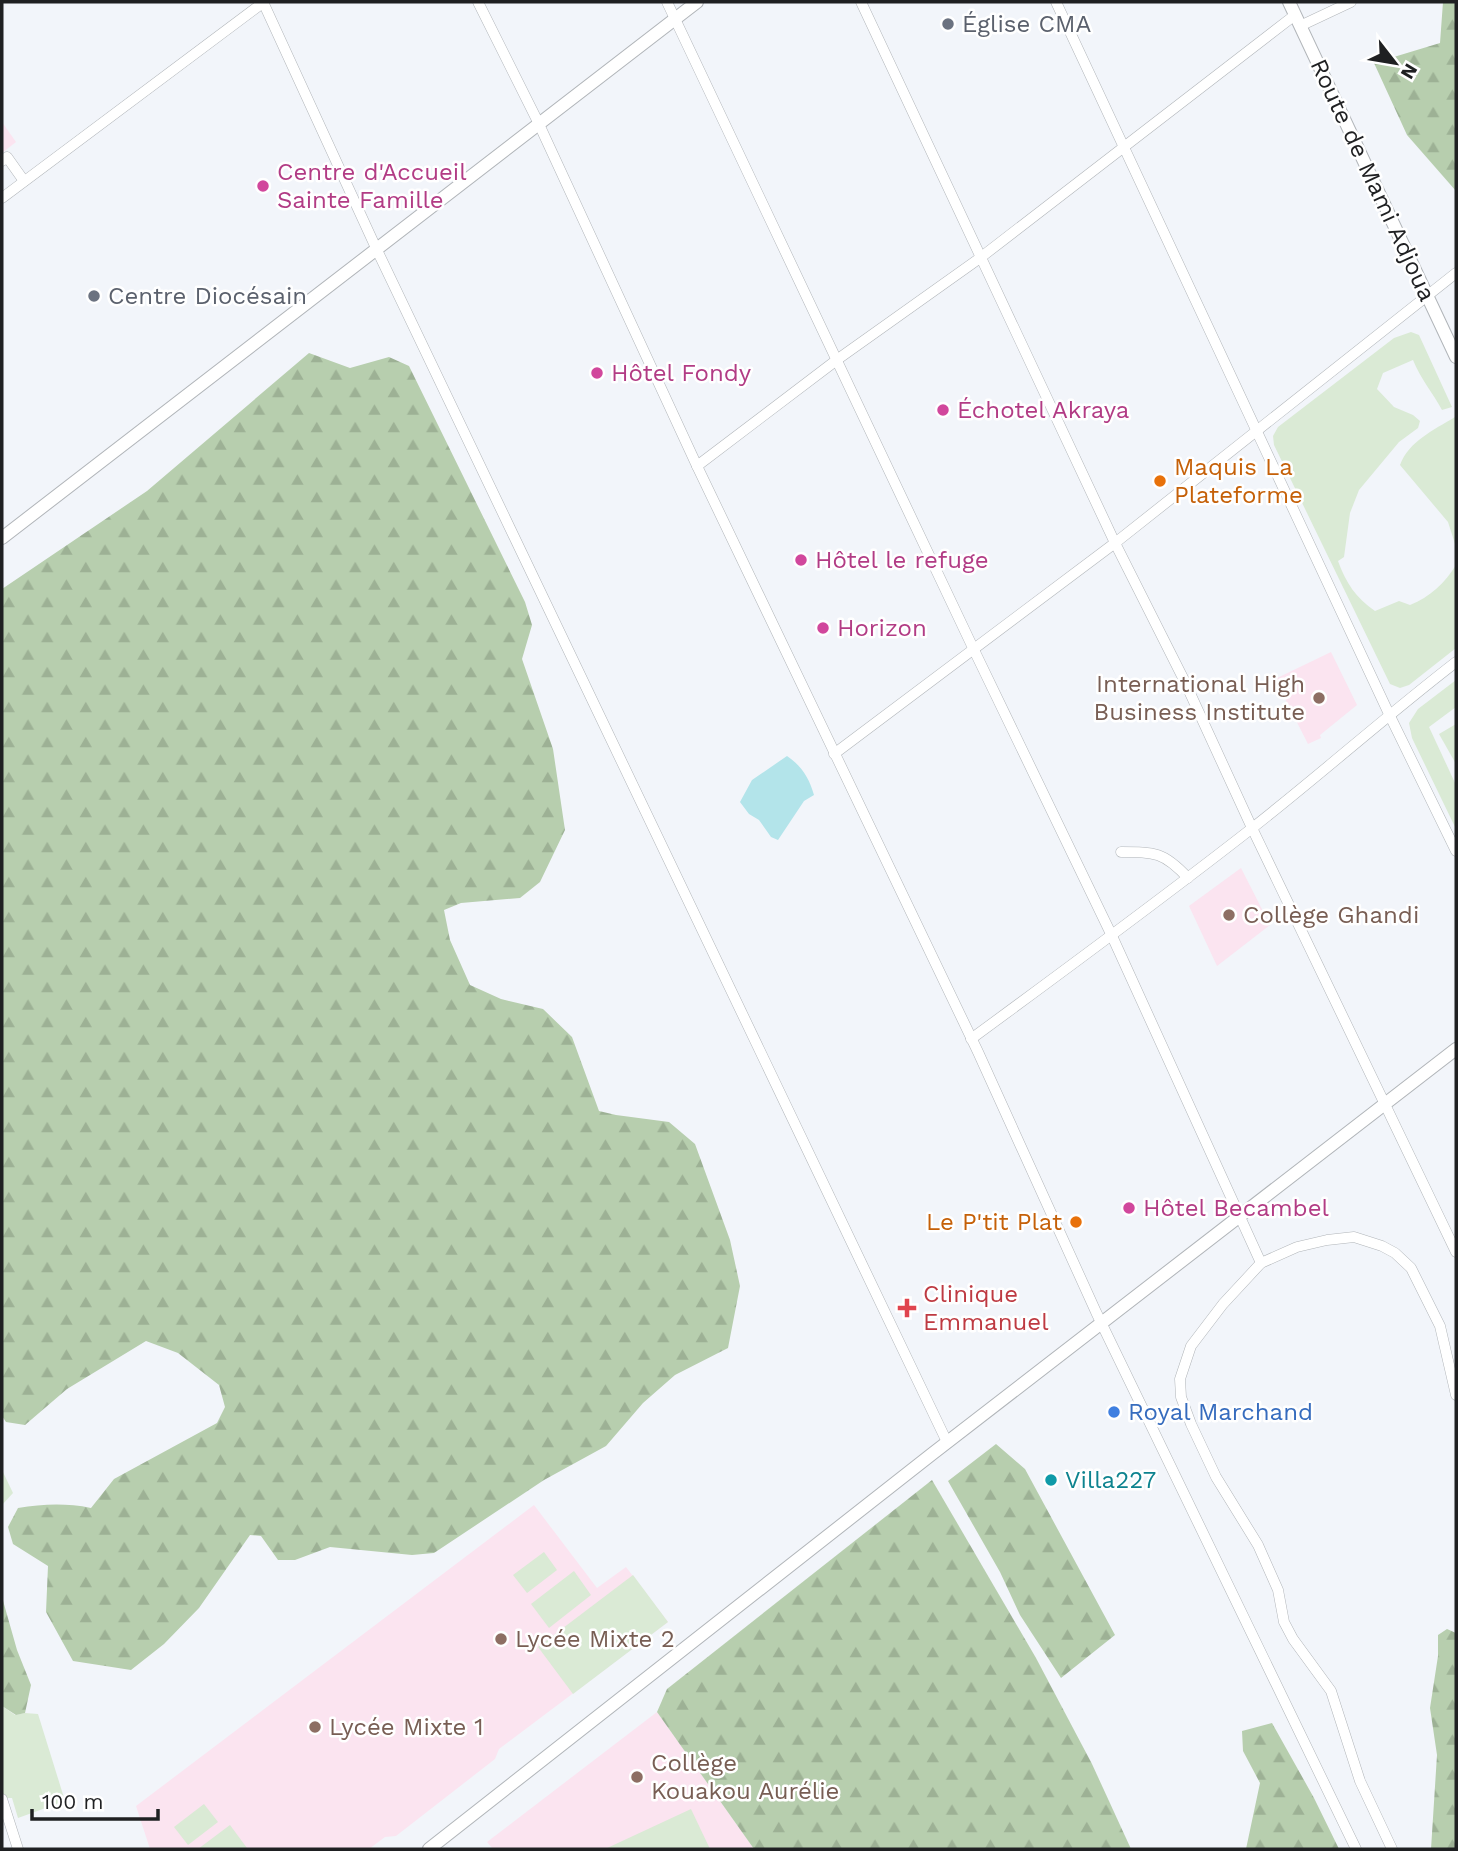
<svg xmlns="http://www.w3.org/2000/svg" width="1458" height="1851" font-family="'Work Sans',sans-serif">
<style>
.education{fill:#fbe4f0}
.grass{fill:#daead5}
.forest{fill:url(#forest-firs)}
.water{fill:#b3e4ea}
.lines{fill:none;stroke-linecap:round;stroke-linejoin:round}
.minor-casing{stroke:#b1b5b9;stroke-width:11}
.tertiary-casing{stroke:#b1b5b9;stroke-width:14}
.minor{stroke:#fff;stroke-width:10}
.tertiary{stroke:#fff;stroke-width:12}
.worship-dot{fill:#6b7280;stroke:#fff;stroke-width:2.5}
.hotel-dot{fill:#d1479c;stroke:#fff;stroke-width:2.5}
.food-dot{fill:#e8710a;stroke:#fff;stroke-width:2.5}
.education-dot{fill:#8d6e63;stroke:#fff;stroke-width:2.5}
.health-dot{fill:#e0444e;stroke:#fff;stroke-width:2.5}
.shop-dot{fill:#3f7fe0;stroke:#fff;stroke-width:2.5}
.culture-dot{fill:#0f9aa8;stroke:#fff;stroke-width:2.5}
.labels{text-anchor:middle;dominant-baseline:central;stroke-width:5;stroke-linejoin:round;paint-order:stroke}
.worship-label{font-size:24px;fill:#5b616d;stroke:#fff;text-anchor:start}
.hotel-label{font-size:24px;fill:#b23c85;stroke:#fff;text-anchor:start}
.street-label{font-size:24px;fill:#1f2022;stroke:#fff}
.food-label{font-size:24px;fill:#c56008;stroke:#fff;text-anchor:start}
.education-label{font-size:24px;fill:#785e54;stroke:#fff;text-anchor:start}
.health-label{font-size:24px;fill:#be3a42;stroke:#fff;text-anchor:start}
.shop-label{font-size:24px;fill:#366cbe;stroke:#fff;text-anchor:start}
.culture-label{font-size:24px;fill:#0d838f;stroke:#fff;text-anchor:start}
</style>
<defs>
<pattern id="forest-firs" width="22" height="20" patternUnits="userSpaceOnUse" patternTransform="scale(1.75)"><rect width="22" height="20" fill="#b7ceae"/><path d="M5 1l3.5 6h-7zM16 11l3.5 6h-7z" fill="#9db195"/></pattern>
</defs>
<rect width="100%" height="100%" fill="#f2f5fa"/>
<g class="education">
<polygon points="2,122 16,142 2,153"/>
<polygon points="1331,652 1357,705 1320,735 1321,738 1308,744 1275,679"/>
<polygon points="1241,868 1270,925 1217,966 1189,906"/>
<polygon points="534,1505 597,1588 626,1567 668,1622 499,1749 495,1759 396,1836 385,1837 369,1849 150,1849 136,1806"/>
<polygon points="657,1712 754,1849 493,1849 487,1842"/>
</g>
<g class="grass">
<path d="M 1411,332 L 1419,335 L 1452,407 L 1442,410 C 1433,393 1420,378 1413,360 L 1383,373 L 1377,389 L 1394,407 L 1413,415 L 1420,421 L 1418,428 L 1399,442 L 1359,490 L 1350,513 L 1344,557 L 1338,561 C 1346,583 1356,598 1375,611 L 1399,601 L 1410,605 C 1430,597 1445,583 1456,565 L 1456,648 L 1409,685 L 1400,688 L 1390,684 L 1274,445 L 1273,436 L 1278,427 L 1394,338 Z"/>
<path d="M 1455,417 L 1456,418 L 1456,547 L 1448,522 L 1400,465 C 1409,441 1434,430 1455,417 Z"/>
<polygon points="1456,680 1456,707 1429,727 1456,785 1456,829 1412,738 1409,723 1418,709"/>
<polygon points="1456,724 1456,764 1439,734"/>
<polygon points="2,1470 13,1493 2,1505"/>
<polygon points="544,1552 557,1570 527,1593 513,1575"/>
<polygon points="574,1571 591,1595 549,1628 531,1604"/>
<polygon points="633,1575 668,1622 573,1694 538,1647"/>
<polygon points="2,1706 15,1715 25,1713 38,1714 65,1801 18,1818 12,1798 2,1798"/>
<polygon points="204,1804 218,1822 188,1845 174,1827"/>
<polygon points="691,1809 710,1849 605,1849"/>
<polygon points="230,1825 247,1848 246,1849 198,1849"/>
</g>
<g class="forest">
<polygon points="1443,2 1456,2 1456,191 1407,135 1374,63 1440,43"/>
<path d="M 309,353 L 350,368 L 389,357 L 409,366 L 525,602 L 532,625 L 522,659 L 553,749 L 565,830 L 540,882 L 520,898 L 461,903 L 444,910 L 450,940 L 470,985 L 501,999 L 543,1009 L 572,1037 L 599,1111 L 616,1115 L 669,1122 L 695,1144 L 730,1240 L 740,1286 L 728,1348 L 675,1375 L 643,1403 L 606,1446 L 544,1480 L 434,1553 L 412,1555 L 330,1547 L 295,1560 L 278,1560 L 261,1536 L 250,1535 L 199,1608 L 164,1644 L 131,1670 L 73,1661 L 46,1612 L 48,1566 L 13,1544 L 8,1527 L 18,1508 C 43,1504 66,1503 91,1508 L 114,1479 L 217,1423 L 225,1407 L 219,1385 L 178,1353 L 146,1341 L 67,1389 L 25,1425 L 6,1422 L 2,1416 L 2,589 L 147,491 Z"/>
<polygon points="996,1444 1025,1469 1115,1635 1061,1678 1020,1615 1000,1572 948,1481"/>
<polygon points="932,1480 1036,1658 1092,1764 1131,1849 754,1849 657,1712 667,1689"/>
<polygon points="2,1597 17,1650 31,1685 25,1713 16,1715 2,1706"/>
<polygon points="1447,1629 1456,1633 1456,1849 1431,1849 1437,1755 1430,1708 1438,1656 1438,1635"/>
<polygon points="1272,1723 1314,1798 1339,1849 1246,1849 1260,1783 1243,1751 1242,1731"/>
</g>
<path class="water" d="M 787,756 C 802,766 809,778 814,795 L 804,801 L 778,840 L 771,837 L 759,820 L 749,814 L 740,802 L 752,780 Z"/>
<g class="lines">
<g class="minor-casing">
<g id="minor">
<polyline points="263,2 376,248 947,1442"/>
<polyline points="478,2 538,122 697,466 978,1052 1096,1312 1356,1849"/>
<polyline points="667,2 974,650 1112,936 1261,1263"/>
<polyline points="861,2 1115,543 1184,680 1252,828 1456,1252"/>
<polyline points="1056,2 1389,714 1456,851"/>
<polyline points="1300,26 1351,2"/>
<polyline points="2,161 7,157 24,181"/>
<polyline points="2,198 264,2"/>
<polyline points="697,466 838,359 980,258 1295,15"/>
<polyline points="834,754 1115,543 1456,273"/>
<path d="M 1121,852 C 1155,852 1164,852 1188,878"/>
<path d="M 971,1039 C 1065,970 1159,901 1251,829 C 1320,775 1386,716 1456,662"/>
<polyline points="2,1799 18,1849"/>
<polyline points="1392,1849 1360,1781 1331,1691 1293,1639 1284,1622 1278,1590 1258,1545 1216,1477 1191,1424 1181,1397 1180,1379 1191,1346 1223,1304 1261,1263 1297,1247 1327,1240 1354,1237 1382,1246 1395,1253 1411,1268 1440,1326 1456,1395"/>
</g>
</g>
<g class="tertiary-casing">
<g id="tertiary">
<polyline points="1289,2 1456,357"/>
<polyline points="2,538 697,2"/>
<polyline points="429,1849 932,1454 1456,1049"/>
</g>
</g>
<use href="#minor" class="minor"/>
<use href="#tertiary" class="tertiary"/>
</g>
<g class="worship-dot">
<circle cx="948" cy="24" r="7"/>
<circle cx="94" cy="296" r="7"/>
</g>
<g class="hotel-dot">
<circle cx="263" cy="186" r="7"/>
<circle cx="597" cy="373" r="7"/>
<circle cx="943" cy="410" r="7"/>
<circle cx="801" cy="560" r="7"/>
<circle cx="823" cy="628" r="7"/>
<circle cx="1129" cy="1208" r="7"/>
</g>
<g class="food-dot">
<circle cx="1160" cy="481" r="7"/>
<circle cx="1076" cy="1222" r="7"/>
</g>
<g class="education-dot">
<circle cx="1319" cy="698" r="7"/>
<circle cx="1229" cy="915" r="7"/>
<circle cx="501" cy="1639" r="7"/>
<circle cx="315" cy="1727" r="7"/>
<circle cx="637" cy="1777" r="7"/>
</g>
<path class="health-dot" d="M903.5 1297.5h7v7h7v7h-7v7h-7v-7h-7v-7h7z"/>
<circle class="shop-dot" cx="1114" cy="1412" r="7"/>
<circle class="culture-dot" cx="1051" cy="1480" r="7"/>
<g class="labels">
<g class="worship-label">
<text x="962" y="24">Église CMA</text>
<text x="108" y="296">Centre Diocésain</text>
</g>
<g class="hotel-label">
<text x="277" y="172">Centre d'Accueil<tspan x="277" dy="28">Sainte Famille</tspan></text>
<text x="611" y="373">Hôtel Fondy</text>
<text x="957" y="410">Échotel Akraya</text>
<text x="815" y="560">Hôtel le refuge</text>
<text x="837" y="628">Horizon</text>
<text x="1143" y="1208">Hôtel Becambel</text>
</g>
<g class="street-label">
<text transform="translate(1373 180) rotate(65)">Route de Mami Adjoua</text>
</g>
<g class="food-label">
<text x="1174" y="467">Maquis La<tspan x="1174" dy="28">Plateforme</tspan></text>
<text x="1062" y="1222" text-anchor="end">Le P'tit Plat</text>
</g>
<g class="education-label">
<text x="1305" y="684" text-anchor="end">International High<tspan x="1305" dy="28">Business Institute</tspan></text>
<text x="1243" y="915">Collège Ghandi</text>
<text x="515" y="1639">Lycée Mixte 2</text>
<text x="329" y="1727">Lycée Mixte 1</text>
<text x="651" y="1763">Collège<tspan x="651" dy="28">Kouakou Aurélie</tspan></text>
</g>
<g class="health-label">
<text x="923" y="1294">Clinique<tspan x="923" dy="28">Emmanuel</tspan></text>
</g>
<g class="shop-label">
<text x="1128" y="1412">Royal Marchand</text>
</g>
<g class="culture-label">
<text x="1065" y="1480">Villa227</text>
</g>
</g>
<rect width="1458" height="1851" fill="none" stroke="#1f2022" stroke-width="7"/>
<g transform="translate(1395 63) rotate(121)" stroke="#ffffff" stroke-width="5" paint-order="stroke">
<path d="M0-5L12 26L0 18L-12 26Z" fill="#1f2022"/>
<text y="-10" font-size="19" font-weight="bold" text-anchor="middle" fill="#1f2022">N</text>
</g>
<path d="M32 1809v10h126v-10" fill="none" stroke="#1f2022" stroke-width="3.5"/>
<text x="42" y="1809" font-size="21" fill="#1f2022" stroke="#ffffff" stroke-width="5" paint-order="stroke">100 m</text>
</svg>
